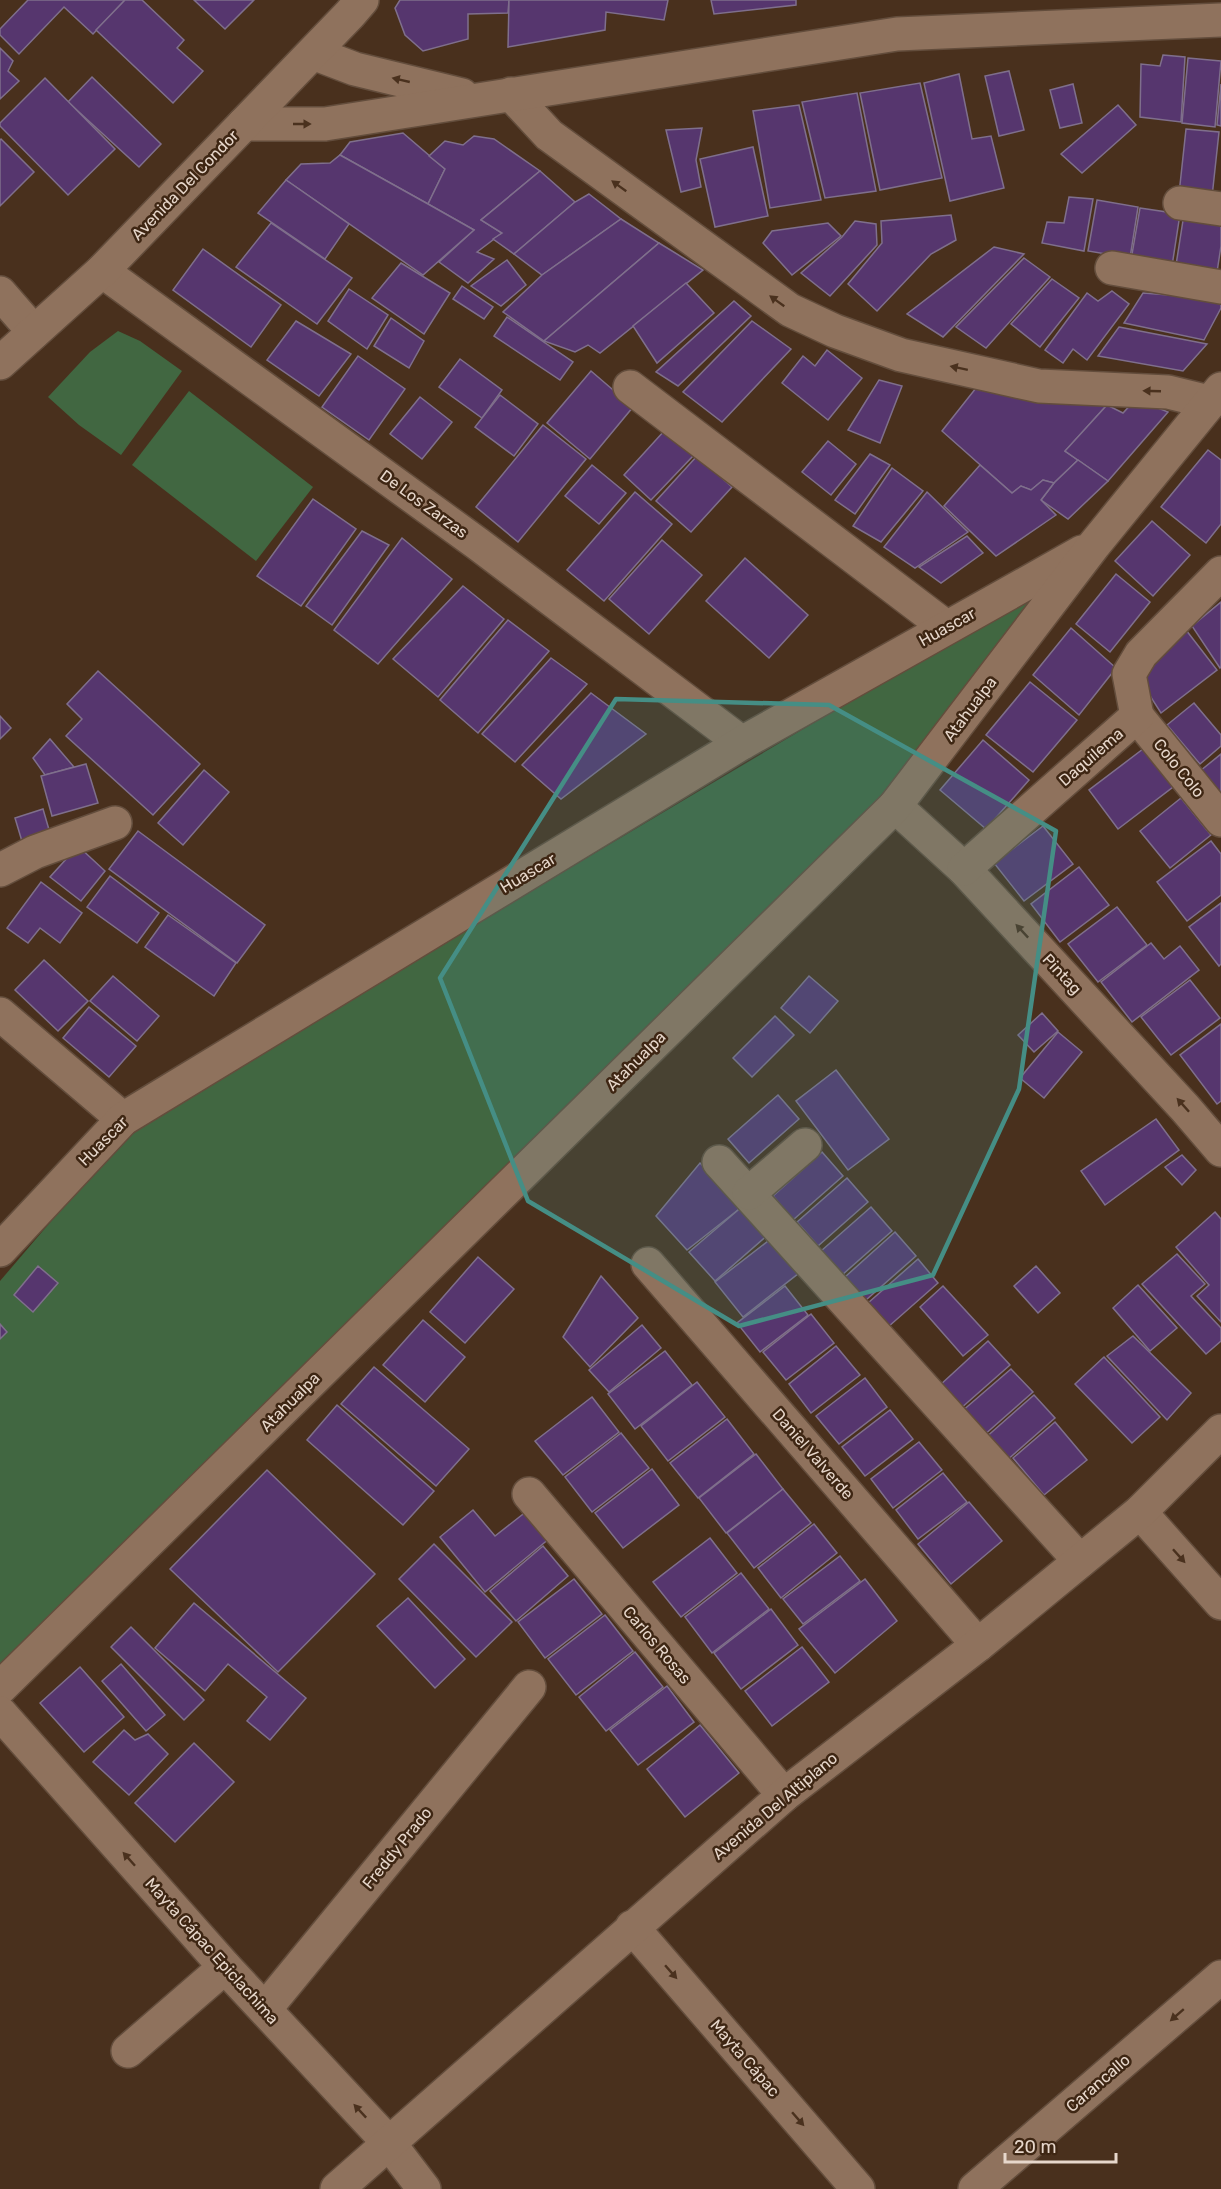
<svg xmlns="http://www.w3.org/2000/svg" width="1221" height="2189" font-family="Rubik,sans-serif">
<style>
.green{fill:#416741}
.building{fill:#56366e;stroke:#7f6f8c;stroke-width:1.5}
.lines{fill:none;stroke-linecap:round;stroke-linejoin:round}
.minor-casing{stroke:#634d3c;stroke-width:36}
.minor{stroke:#8f725d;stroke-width:33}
.oneway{fill:#4a311e}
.marked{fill:#458e85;fill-opacity:0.2;stroke:#458e85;stroke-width:4.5;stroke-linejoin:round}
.labels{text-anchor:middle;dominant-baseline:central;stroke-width:5;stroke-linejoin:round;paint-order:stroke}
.street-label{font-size:16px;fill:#e7d7cb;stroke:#3e2613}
</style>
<rect width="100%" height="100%" fill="#49301d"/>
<g class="green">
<polygon points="118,331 140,341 182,371 121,455 79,425 48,397 90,352"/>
<polygon points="189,391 313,487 256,561 132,465"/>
<polygon points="1017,602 1027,602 1029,604 886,799 0,1667 0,1281 129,1130"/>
</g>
<g class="building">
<polygon points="28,0 125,0 93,34 64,7 19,54 0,35 0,29"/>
<polygon points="125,0 142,0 184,40 177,48 203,71 173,103 96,30"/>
<polygon points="194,0 254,0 225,29"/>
<polygon points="400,0 509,0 508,13 468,14 468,39 423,51 405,35 395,8"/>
<polygon points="509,0 668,0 664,20 606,12 605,30 508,47"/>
<polygon points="711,0 796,0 796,5 714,14"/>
<polygon points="0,48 13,61 8,71 19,81 0,99"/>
<polygon points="1163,55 1185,57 1181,122 1140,117 1141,64 1160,66"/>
<polygon points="1188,58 1221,61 1215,127 1182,123"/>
<polygon points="1009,71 1024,130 999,136 985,76"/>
<polygon points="959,74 972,139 991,136 1004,188 950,201 924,83"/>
<polygon points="92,77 161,144 139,167 68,102"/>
<polygon points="45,78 115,149 68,195 0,126 0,123"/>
<polygon points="920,83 942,178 880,190 860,93"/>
<polygon points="1073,84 1082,123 1060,128 1050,90"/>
<polygon points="1221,84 1221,126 1217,125"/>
<polygon points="857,93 876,191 825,198 802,102"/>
<polygon points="799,105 821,200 770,208 753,111"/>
<polygon points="1118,105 1136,125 1082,173 1061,154"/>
<polygon points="702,128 696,160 701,187 681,192 666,130"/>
<polygon points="1186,129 1219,132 1212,197 1179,194"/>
<polygon points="403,133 445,169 428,204 340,155 350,142"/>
<polygon points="474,136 494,139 540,171 481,220 502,233 477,252 494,259 468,283 439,262 474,230 428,204 445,169 429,156 445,141 463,145"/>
<polygon points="1,139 34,172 0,206 0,140"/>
<polygon points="753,147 768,216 715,227 700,159"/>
<polygon points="340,155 428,204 474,230 423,275 286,180 301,164 330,163"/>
<polygon points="540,171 575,202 514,254 493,239 502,233 481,220"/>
<polygon points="286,180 349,224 325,259 258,213"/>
<polygon points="589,194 621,219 542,275 514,254 575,202"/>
<polygon points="1069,197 1093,199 1084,251 1042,243 1047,222 1064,223"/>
<polygon points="1097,200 1138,207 1130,258 1088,251"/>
<polygon points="1140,208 1180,214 1172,266 1131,260"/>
<polygon points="1184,214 1221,220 1221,246 1217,272 1176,265"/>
<polygon points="951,215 956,240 931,254 877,311 848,284 882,243 881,221"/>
<polygon points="621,219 659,243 544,341 503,312 542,275"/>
<polygon points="855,221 876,224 877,245 830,296 801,273 842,237"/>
<polygon points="271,223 352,278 317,324 236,267"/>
<polygon points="828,223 841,236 792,275 763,243 772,231"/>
<polygon points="659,243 703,270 600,353 588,345 575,352 544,341"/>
<polygon points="994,247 1024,254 943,337 907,314"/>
<polygon points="203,249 281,305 251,347 173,290"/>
<polygon points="1024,258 1050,277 986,348 956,327"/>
<polygon points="507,260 526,285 501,306 471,286"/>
<polygon points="401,263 450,293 424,334 372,298"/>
<polygon points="1052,279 1079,298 1040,347 1011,324"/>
<polygon points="686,283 714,313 657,363 633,326"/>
<polygon points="462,286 493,307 484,319 453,299"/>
<polygon points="349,289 388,315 367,349 328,321"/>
<polygon points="1112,291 1129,304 1087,360 1073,349 1063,363 1045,350 1087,293 1098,301"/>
<polygon points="1143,293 1221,299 1221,308 1204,340 1124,323"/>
<polygon points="734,301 751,316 678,386 656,372"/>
<polygon points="507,317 573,362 560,380 494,336"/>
<polygon points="391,318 424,341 409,368 374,346"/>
<polygon points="296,321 351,354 319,396 267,360"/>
<polygon points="752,321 791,349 722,422 683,392"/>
<polygon points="1119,327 1207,344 1183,371 1098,356"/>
<polygon points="827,350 862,378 828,420 782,383 803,356 815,366"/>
<polygon points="358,356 405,389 369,440 322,407"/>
<polygon points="460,359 502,390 482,418 439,387"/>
<polygon points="591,371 633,407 590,459 547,423"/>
<polygon points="879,380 902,386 880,443 848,430"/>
<polygon points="976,388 1107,405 1065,451 1078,460 1054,483 1043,480 1031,490 1021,486 1012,493 942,431"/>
<polygon points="500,395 538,424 514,456 475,427"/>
<polygon points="420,397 452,422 422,459 390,434"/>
<polygon points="1136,399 1168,412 1108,481 1065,451 1107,405 1123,413"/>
<polygon points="543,425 586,459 518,542 476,507"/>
<polygon points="665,430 693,456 651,500 624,475"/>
<polygon points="828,441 856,464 831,495 802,472"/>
<polygon points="1208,450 1221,460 1221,524 1206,543 1161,507"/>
<polygon points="870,454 890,465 855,514 835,500"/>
<polygon points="697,456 732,487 691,532 656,501"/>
<polygon points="1078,460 1108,481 1068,519 1041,500 1054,483"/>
<polygon points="592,465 626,493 599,524 565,496"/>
<polygon points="980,465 1012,493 1021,486 1031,490 1043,480 1054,483 1041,500 1056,515 996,556 944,506"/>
<polygon points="892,468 923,491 881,542 853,526"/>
<polygon points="635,492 672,524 604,601 567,570"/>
<polygon points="927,492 968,532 915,568 884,547"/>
<polygon points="313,499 356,529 301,606 257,576"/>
<polygon points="1152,521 1190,555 1153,596 1115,561"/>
<polygon points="362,531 389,545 332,625 306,606"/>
<polygon points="967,536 983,553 941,583 919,567"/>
<polygon points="402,538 452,579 378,664 334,630"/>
<polygon points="662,540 702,575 649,634 609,599"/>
<polygon points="745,558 808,615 769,658 706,601"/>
<polygon points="1116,574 1150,602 1110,652 1076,624"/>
<polygon points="463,586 504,619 438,697 393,659"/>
<polygon points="1221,602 1221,667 1220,668 1192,626"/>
<polygon points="508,620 549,651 478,733 440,700"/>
<polygon points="1071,628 1116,668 1079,715 1033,675"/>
<polygon points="1186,630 1217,670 1161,713 1136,674"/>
<polygon points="551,658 587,684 515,762 482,734"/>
<polygon points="98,671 200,764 153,815 66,736 82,719 67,704"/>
<polygon points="1030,682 1077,720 1033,772 986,735"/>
<polygon points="591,693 646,734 561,799 522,765"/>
<polygon points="1194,703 1221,735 1221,746 1200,764 1167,725"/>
<polygon points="0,716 11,728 0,739"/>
<polygon points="50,739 74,767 45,775 33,758"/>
<polygon points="983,740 1029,780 986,829 940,790"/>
<polygon points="1143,749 1173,787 1118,829 1089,790"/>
<polygon points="1221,754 1221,797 1200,771"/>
<polygon points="86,764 98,803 52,816 41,776"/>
<polygon points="204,770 229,792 183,845 158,823"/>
<polygon points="1181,798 1211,835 1170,868 1140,831"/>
<polygon points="43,809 52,840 24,848 15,818"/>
<polygon points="1043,826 1073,864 1024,901 994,863"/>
<polygon points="138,831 265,925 237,963 109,869"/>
<polygon points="1211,841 1221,854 1221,895 1187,921 1157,882"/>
<polygon points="78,846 105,871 81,901 50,877"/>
<polygon points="1079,867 1109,905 1060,942 1031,904"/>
<polygon points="110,876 159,913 137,943 87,907"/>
<polygon points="41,882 82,913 60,943 40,928 28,943 7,928"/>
<polygon points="1221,903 1221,964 1219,966 1189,927"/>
<polygon points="1117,907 1147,945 1098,982 1068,944"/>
<polygon points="168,915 236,963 214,996 145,947"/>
<polygon points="1151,943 1164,959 1180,946 1199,970 1132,1022 1101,982"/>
<polygon points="44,960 88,1001 58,1031 15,990"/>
<polygon points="113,976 159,1016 137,1041 90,1001"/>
<polygon points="809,976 838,1001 810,1033 781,1008"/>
<polygon points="1190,980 1220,1018 1171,1055 1141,1017"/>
<polygon points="89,1007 136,1046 109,1077 63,1038"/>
<polygon points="1042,1013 1058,1031 1034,1052 1018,1035"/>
<polygon points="775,1016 794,1035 752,1077 733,1058"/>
<polygon points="1221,1024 1221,1101 1217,1104 1180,1055"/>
<polygon points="1058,1032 1082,1052 1044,1098 1020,1078"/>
<polygon points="836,1070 889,1139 848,1170 796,1101"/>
<polygon points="778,1095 799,1119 749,1163 728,1139"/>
<polygon points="1156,1119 1179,1150 1105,1205 1081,1171"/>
<polygon points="822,1152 843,1176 793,1220 773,1196"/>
<polygon points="1182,1155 1196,1170 1182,1185 1165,1167"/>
<polygon points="700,1163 743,1206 687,1250 656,1216"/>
<polygon points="847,1178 868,1202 818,1246 797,1222"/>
<polygon points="744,1205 769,1234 715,1281 689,1252"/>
<polygon points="871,1207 892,1231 842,1275 821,1251"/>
<polygon points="1215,1212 1221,1219 1221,1322 1197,1296 1209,1285 1176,1247"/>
<polygon points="895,1232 916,1256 866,1300 845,1277"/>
<polygon points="772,1238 799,1273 743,1317 715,1282"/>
<polygon points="1177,1254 1205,1284 1191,1296 1221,1328 1221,1341 1206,1354 1142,1284"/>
<polygon points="478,1257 514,1289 465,1343 430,1312"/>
<polygon points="918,1259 938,1283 888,1327 868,1303"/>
<polygon points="38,1266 58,1283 33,1312 14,1295"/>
<polygon points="1036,1266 1060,1293 1038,1313 1014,1286"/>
<polygon points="601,1276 638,1318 590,1367 563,1337"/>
<polygon points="1138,1285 1177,1328 1150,1351 1113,1308"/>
<polygon points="785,1286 808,1315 760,1352 737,1323"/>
<polygon points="943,1286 988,1335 963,1356 920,1307"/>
<polygon points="811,1314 834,1343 786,1380 763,1352"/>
<polygon points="423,1320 465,1357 425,1402 383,1365"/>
<polygon points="0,1324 7,1332 0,1339"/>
<polygon points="642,1325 661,1348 609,1392 589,1370"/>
<polygon points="1133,1336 1191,1393 1167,1420 1107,1356"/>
<polygon points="988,1341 1010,1365 960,1409 939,1386"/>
<polygon points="836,1346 860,1375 811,1413 789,1384"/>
<polygon points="665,1351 692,1385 635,1429 608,1394"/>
<polygon points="1104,1357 1160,1417 1132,1443 1075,1384"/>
<polygon points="374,1367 469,1449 436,1486 341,1404"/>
<polygon points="1011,1369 1033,1392 983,1436 961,1412"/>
<polygon points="865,1378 887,1407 839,1444 816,1416"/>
<polygon points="697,1382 725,1417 668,1461 641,1426"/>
<polygon points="1034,1395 1055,1418 1005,1462 984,1439"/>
<polygon points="592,1397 619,1432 563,1475 535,1441"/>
<polygon points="337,1405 434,1491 403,1525 307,1440"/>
<polygon points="890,1410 913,1439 865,1476 842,1447"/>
<polygon points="727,1419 754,1454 698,1498 670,1463"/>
<polygon points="1055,1422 1087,1460 1044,1495 1013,1458"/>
<polygon points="621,1433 649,1468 592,1512 565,1477"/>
<polygon points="919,1442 942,1470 893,1508 871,1479"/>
<polygon points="756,1454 783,1489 726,1533 699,1498"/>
<polygon points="652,1469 679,1505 623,1548 595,1513"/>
<polygon points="267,1470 375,1574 278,1672 170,1569"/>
<polygon points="943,1473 967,1502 918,1539 896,1510"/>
<polygon points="783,1489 811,1523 754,1568 727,1533"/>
<polygon points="969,1502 1002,1541 951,1584 918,1544"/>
<polygon points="473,1510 495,1536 527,1511 550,1538 485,1592 440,1537"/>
<polygon points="814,1524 837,1553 781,1598 758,1568"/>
<polygon points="710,1538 737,1573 681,1617 653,1582"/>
<polygon points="434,1544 512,1622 476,1657 399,1579"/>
<polygon points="543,1546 568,1576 516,1621 490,1591"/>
<polygon points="840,1556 860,1581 803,1624 783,1599"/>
<polygon points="741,1573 769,1609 712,1653 685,1617"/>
<polygon points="574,1579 602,1614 545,1658 518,1622"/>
<polygon points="865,1579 897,1621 835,1673 799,1629"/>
<polygon points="408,1598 465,1659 435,1688 377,1626"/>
<polygon points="194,1603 306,1698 270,1740 247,1721 267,1697 228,1664 205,1691 155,1648"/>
<polygon points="771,1609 798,1645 741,1689 714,1653"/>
<polygon points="605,1615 633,1651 576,1695 548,1659"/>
<polygon points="131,1627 204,1700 184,1720 111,1647"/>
<polygon points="802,1647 829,1682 772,1726 745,1691"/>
<polygon points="635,1652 663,1687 606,1731 579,1697"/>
<polygon points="121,1664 165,1715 146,1731 102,1681"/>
<polygon points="80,1667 124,1717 84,1752 40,1703"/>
<polygon points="667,1686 694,1722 638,1765 610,1730"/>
<polygon points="700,1725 739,1773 685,1817 647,1769"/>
<polygon points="124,1730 135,1740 148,1734 168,1754 129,1795 93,1762"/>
<polygon points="194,1743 234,1782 175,1842 135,1803"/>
</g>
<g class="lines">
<g class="minor-casing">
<g id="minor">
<polyline points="313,53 355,69 462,95"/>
<polyline points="511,94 549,135 790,310 835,331 901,355 1039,386 1168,392 1209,402"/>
<polyline points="244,124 325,124 897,34 1221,20"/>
<polyline points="1180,203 1221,209"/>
<polyline points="1112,268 1221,287"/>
<polyline points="102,271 478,544 742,743"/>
<polyline points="0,293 34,332"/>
<polyline points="0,363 102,271 350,14 362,0"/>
<polyline points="630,387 946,627"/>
<polyline points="1137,716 1221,820"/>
<polyline points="895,806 964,869 1185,1108 1221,1150"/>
<polyline points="964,869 1137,716 1129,674 1141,654 1221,573"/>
<polyline points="0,870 35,852 115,823"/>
<polyline points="0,1014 123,1119"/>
<polyline points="719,1162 1080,1561"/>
<polyline points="749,1193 805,1145"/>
<polyline points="0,1250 123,1119 742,743 1082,552"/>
<polyline points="648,1264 978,1645"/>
<polyline points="529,1494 784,1795"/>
<polyline points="1140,1512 1221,1603"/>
<polyline points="0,1688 895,806 1094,545 1221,389"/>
<polyline points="0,1713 225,1967 389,2143 424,2189"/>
<polyline points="632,1927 858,2189"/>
<polyline points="265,2009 529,1687"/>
<polyline points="128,2051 225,1967"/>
<polyline points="337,2189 784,1795 978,1645 1140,1512 1221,1431"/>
<polyline points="975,2189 1221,1977"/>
</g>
</g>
<use href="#minor" class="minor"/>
</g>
<defs><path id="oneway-solid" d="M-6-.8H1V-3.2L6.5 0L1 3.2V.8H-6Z" transform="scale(1.5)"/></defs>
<g class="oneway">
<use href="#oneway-solid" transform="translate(401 80) rotate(-167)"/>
<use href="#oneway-solid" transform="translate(302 124)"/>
<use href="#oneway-solid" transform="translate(619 186) rotate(-144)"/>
<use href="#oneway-solid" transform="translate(777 301) rotate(-144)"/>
<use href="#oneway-solid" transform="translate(959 368) rotate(-168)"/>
<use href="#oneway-solid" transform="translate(1152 391) rotate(-178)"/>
<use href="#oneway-solid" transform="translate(1022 931) rotate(-133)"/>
<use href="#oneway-solid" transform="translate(1183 1105) rotate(-132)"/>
<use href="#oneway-solid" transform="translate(1179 1556) rotate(48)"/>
<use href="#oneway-solid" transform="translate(129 1859) rotate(-132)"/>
<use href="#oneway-solid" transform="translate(671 1972) rotate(49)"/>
<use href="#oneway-solid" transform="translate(1177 2015) rotate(139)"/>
<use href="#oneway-solid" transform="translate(360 2111) rotate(-133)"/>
<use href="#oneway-solid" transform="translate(798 2119) rotate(49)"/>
</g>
<path class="marked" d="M 616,699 L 829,705 L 1056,831 L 1019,1089 L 933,1275 L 739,1326 L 528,1201 L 440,978 Z"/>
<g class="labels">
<g class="street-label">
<text transform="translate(185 185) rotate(-46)">Avenida Del Condor</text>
<text transform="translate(424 504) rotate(36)">De Los Zarzas</text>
<text transform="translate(947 627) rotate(-29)">Huascar</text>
<text transform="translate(970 709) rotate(-53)">Atahualpa</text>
<text transform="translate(1091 757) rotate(-41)">Daquilema</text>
<text transform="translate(1179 768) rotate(51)">Colo Colo</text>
<text transform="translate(528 873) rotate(-31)">Huascar</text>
<text transform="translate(1062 974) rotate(47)">Pintag</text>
<text transform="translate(636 1061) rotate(-45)">Atahualpa</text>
<text transform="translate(103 1141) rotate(-45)">Huascar</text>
<text transform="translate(290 1402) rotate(-45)">Atahualpa</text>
<text transform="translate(813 1454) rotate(49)">Daniel Valverde</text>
<text transform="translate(657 1645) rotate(50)">Carlos Rosas</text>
<text transform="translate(775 1806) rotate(-40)">Avenida Del Altiplano</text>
<text transform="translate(397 1848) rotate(-51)">Freddy Prado</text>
<text transform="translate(212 1951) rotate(48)">Mayta Cápac Epiclachima</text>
<text transform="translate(745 2058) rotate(49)">Mayta Cápac</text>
<text transform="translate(1098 2083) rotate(-41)">Carancallo</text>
</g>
</g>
<path d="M1005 2153v9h111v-9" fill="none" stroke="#e7d7cb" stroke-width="3"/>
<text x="1014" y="2153" font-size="18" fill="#e7d7cb" stroke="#3e2613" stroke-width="4.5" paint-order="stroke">20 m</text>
</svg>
